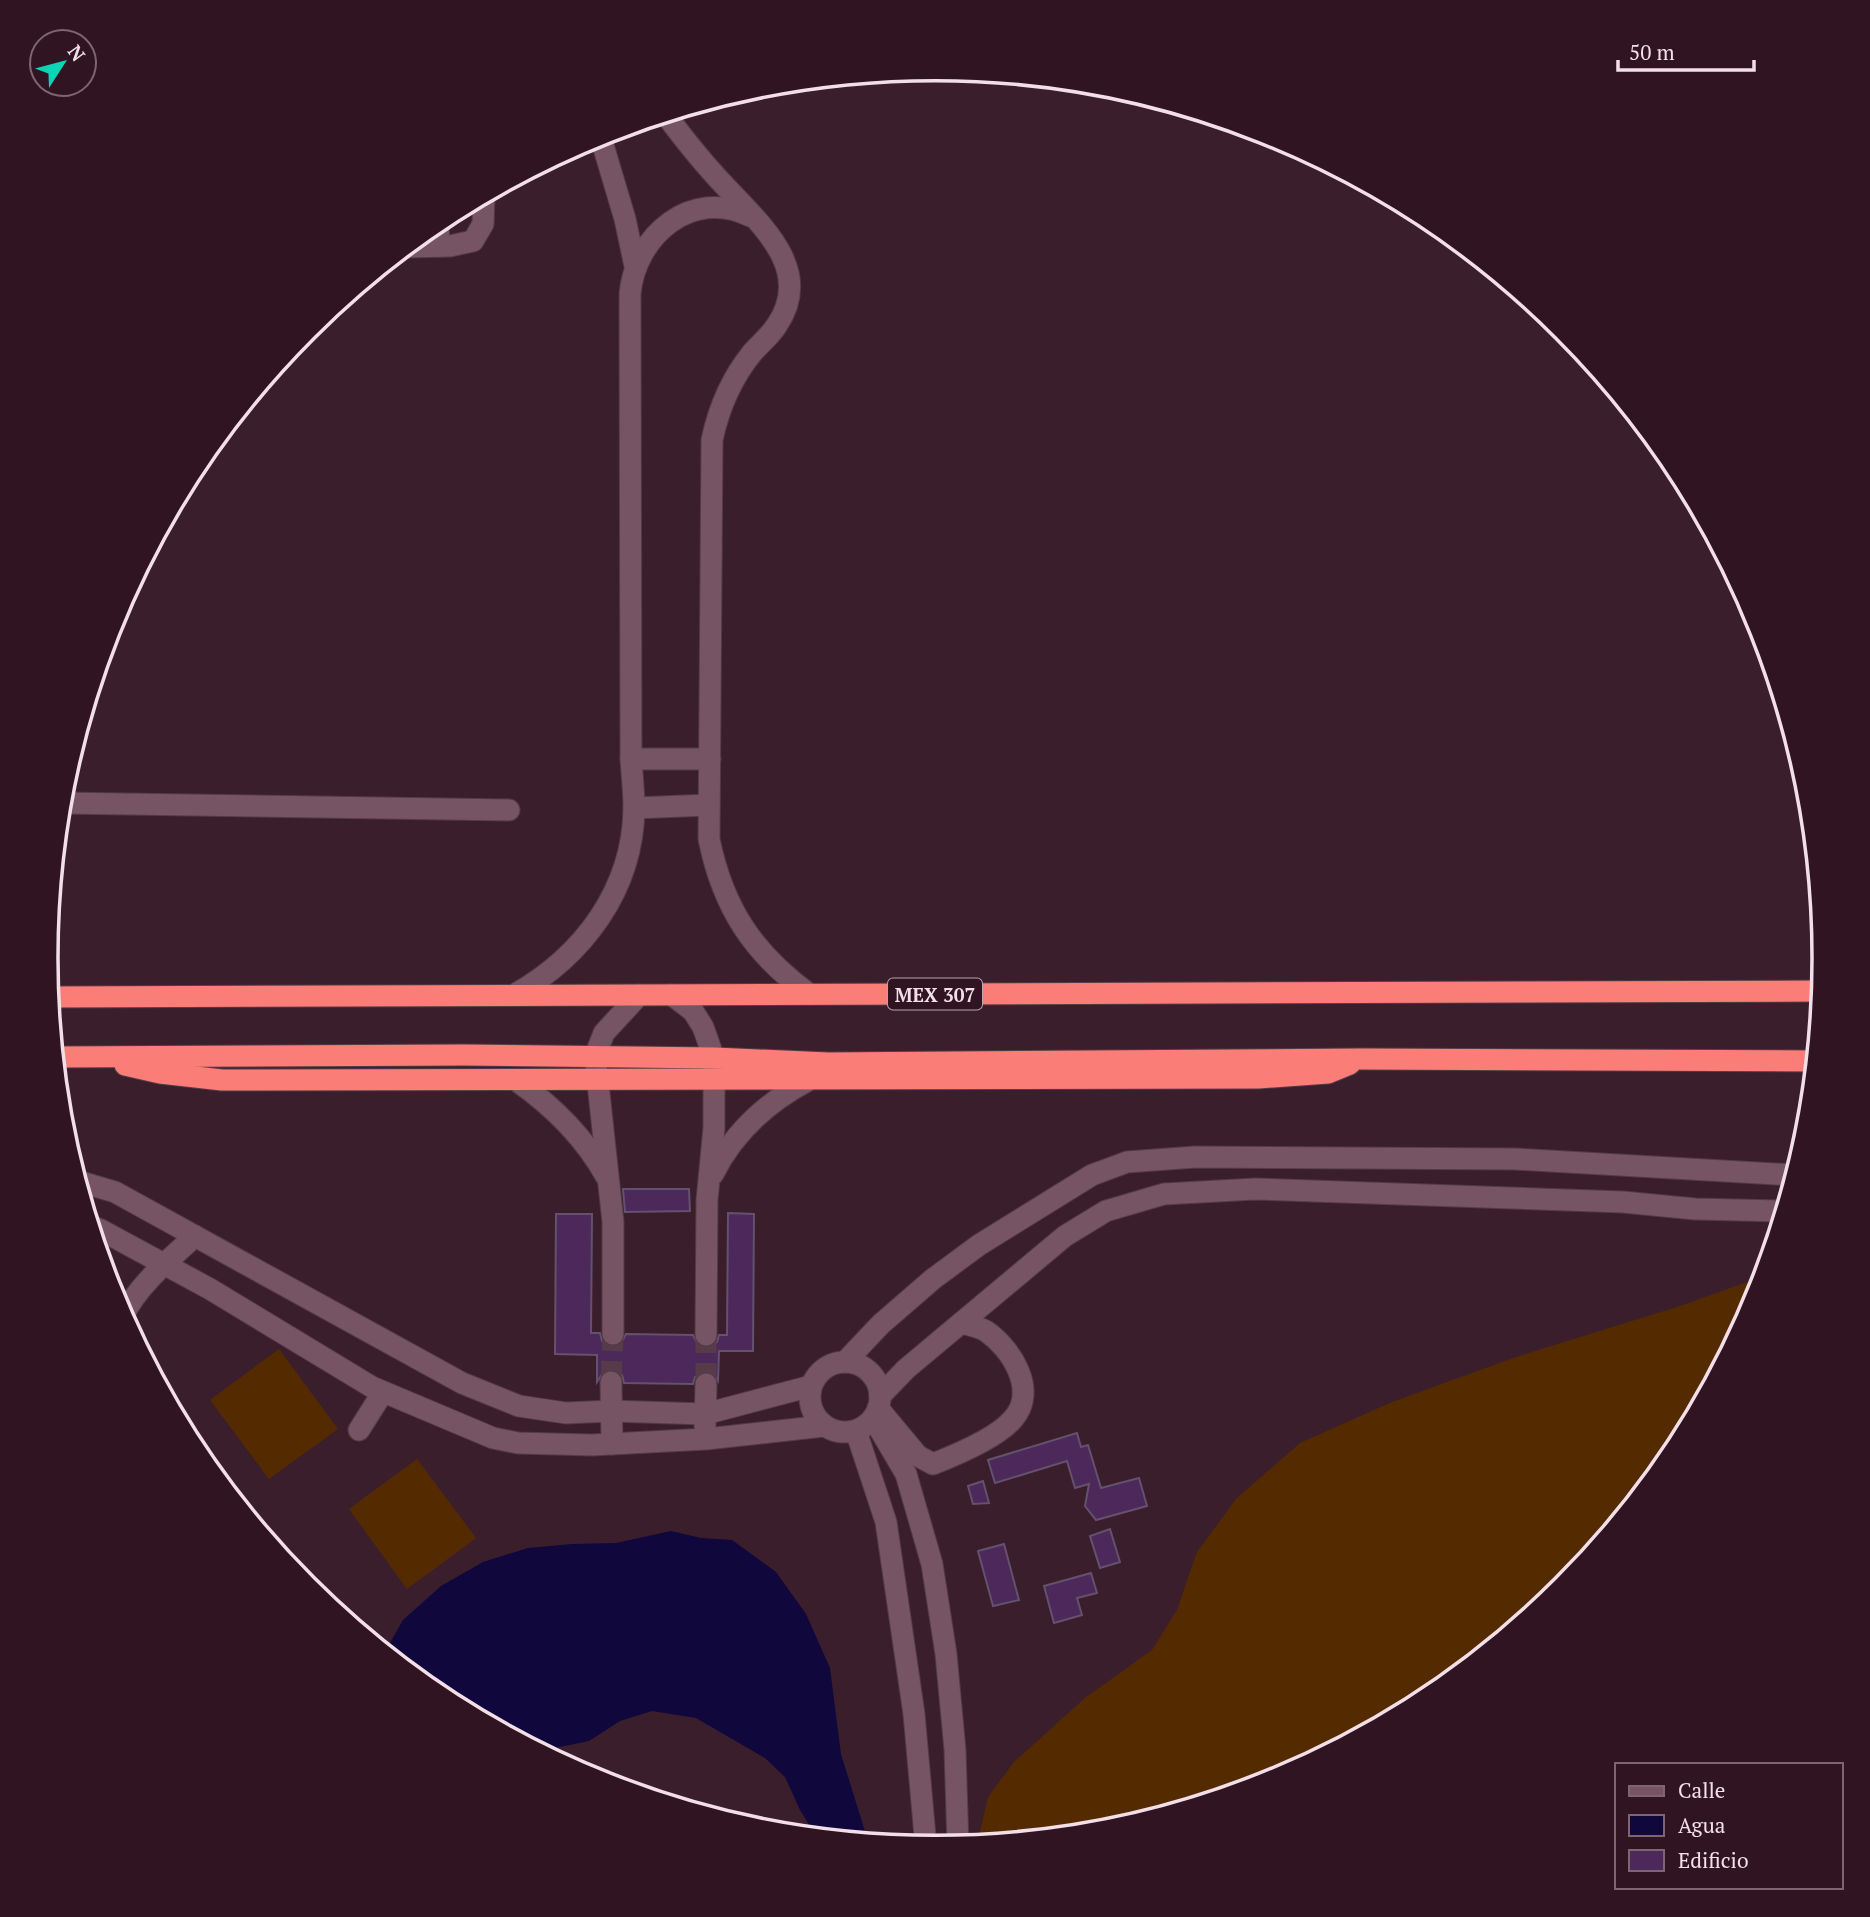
<svg xmlns="http://www.w3.org/2000/svg" width="1870" height="1917" font-family="'PT Serif',serif">
<style>
.grass{fill:#542b01}
.water{fill:#10073d}
.building{fill:#4c285b;stroke:#64516d;stroke-width:2}
.lines{fill:none;stroke-linecap:round;stroke-linejoin:round}
.minor-tunnel{stroke:#573b48;stroke-width:21;stroke-dasharray:21 10;stroke-linecap:butt}
.minor-casing{stroke:#533b47;stroke-width:23}
.highway-casing{stroke:#533b47;stroke-width:23}
.minor{stroke:#765464;stroke-width:21}
.highway{stroke:#fa7d78;stroke-width:21}
.labels{text-anchor:middle;dominant-baseline:central;stroke-width:5;stroke-linejoin:round;paint-order:stroke}
.shield{fill:#301422;stroke:#b8a2ad;stroke-width:2}
.shield-label{font-size:19px;font-weight:bold;fill:#f3dfe8}
.rim{fill:none;stroke:#f3dfe8;stroke-width:3.5}
</style>
<rect width="100%" height="100%" fill="#3b1e2c"/>
<g class="grass">
<polygon points="1764,1276 1757,1299 1674,1453 1564,1588 1429,1698 1275,1780 1108,1831 979,1844 979,1836 988,1797 1014,1762 1085,1698 1152,1650 1177,1610 1197,1552 1236,1499 1300,1443 1392,1402 1516,1357 1680,1306"/>
<polygon points="279,1349 338,1429 269,1479 210,1400"/>
<polygon points="417,1459 476,1538 407,1589 349,1509"/>
</g>
<path class="water" d="M 671,1531 L 701,1538 L 732,1540 L 776,1572 L 806,1614 L 830,1668 L 841,1754 L 868,1841 L 816,1836 L 800,1810 L 785,1777 L 765,1758 L 696,1718 L 652,1711 L 620,1721 L 589,1741 L 540,1751 L 472,1715 L 468,1708 C 440,1706 407,1670 385,1652 L 403,1620 L 441,1586 L 483,1562 L 528,1548 L 572,1544 L 616,1543 Z"/>
<g class="building">
<polygon points="623,1189 689,1189 690,1211 625,1212"/>
<polygon points="728,1213 754,1214 753,1351 719,1351 718,1381 713,1373 706,1371 695,1377 693,1384 624,1383 622,1375 611,1369 604,1371 597,1382 597,1355 555,1354 556,1214 592,1214 591,1333 600,1333 602,1341 612,1347 620,1345 626,1334 693,1335 699,1346 707,1348 717,1342 719,1335 727,1335"/>
<polygon points="1077,1433 1081,1447 1088,1445 1101,1488 1139,1478 1147,1506 1096,1520 1085,1506 1089,1484 1075,1488 1067,1461 995,1483 988,1460"/>
<polygon points="983,1481 989,1503 973,1504 968,1486"/>
<polygon points="1110,1529 1120,1562 1100,1568 1090,1536"/>
<polygon points="1004,1544 1019,1600 993,1606 978,1551"/>
<polygon points="1091,1573 1097,1593 1077,1598 1082,1615 1054,1623 1044,1586"/>
</g>
<g class="lines">
<g class="minor-tunnel">
<polyline points="611,1382 613,1334"/>
<polyline points="706,1384 706,1335"/>
</g>
<g class="minor-casing">
<g id="minor">
<path d="M 666,115 C 684,139 703,163 724,185 C 759,223 815,269 777,325 C 770,336 760,344 752,353 C 731,379 719,407 712,440 L 709,839 C 723,908 753,953 809,994"/>
<polyline points="600,135 625,219 635,266"/>
<polyline points="438,221 439,246"/>
<polyline points="406,247 450,246 473,241 483,224 484,196"/>
<polyline points="631,759 710,759"/>
<polyline points="61,803 509,810"/>
<polyline points="634,808 709,805"/>
<path d="M 514,995 C 583,956 633,890 634,808 C 634,792 632,775 631,759 L 630,294 C 635,236 692,187 750,216"/>
<polyline points="672,995 693,1011 703,1027 714,1058 714,1128 707,1200 706,1335"/>
<path d="M 517,1081 C 554,1107 584,1137 606,1176"/>
<path d="M 713,1174 C 734,1132 766,1103 807,1081"/>
<polyline points="78,1181 115,1192 462,1383 519,1406 566,1413 611,1411 705,1414 811,1386"/>
<polyline points="91,1226 101,1230 210,1289 372,1387 493,1438 518,1443 592,1445 706,1439 824,1426"/>
<path d="M 123,1316 C 138,1285 170,1259 195,1236"/>
<polyline points="613,1334 613,1222 595,1056 604,1033 639,995"/>
<polyline points="845,1362 881,1324 933,1279 979,1245 1092,1175 1127,1162 1195,1157 1515,1159 1794,1175"/>
<circle cx="845" cy="1397" r="35"/>
<polyline points="611,1382 612,1444"/>
<polyline points="880,1396 906,1369 1065,1236 1106,1211 1164,1194 1255,1189 1623,1202 1695,1209 1783,1211"/>
<path d="M 878,1408 L 918,1456 L 933,1464 C 956,1455 997,1438 1013,1419 C 1038,1391 1012,1349 986,1331 C 979,1327 969,1325 961,1323"/>
<polyline points="873,1418 906,1474 932,1564 946,1654 955,1750 958,1846"/>
<polyline points="705,1427 706,1384"/>
<polyline points="359,1430 383,1392"/>
<polyline points="856,1431 886,1522 914,1714 926,1847"/>
</g>
</g>
<g class="highway-casing">
<g id="highway">
<polyline points="49,997 1821,991"/>
<polyline points="55,1057 464,1055 714,1058 828,1063 1361,1059 1814,1061"/>
<polyline points="125,1065 160,1073 222,1080 1258,1078 1328,1073 1350,1064"/>
</g>
</g>
<use href="#minor" class="minor"/>
<use href="#highway" class="highway"/>
</g>
<g class="labels">
<rect class="shield" x="888" y="978.5" width="94" height="31" rx="5"/>
<g class="shield-label">
<text x="935" y="994">MEX 307</text>
</g>
</g>
<path d="M0 0H1870V1917H0ZM58 958a877 877 0 1 1 1754 0a877 877 0 1 1-1754 0Z" fill="#301422" fill-rule="evenodd"/>
<path class="rim" d="M58 958a877 877 0 1 1 1754 0a877 877 0 1 1-1754 0Z"/>
<rect x="1615" y="1763" width="228" height="126" fill="#301422" stroke="#7e6571" stroke-width="2"/>
<rect x="1629" y="1786" width="35" height="10" fill="#765464" stroke="#7e6571" stroke-width="2"/>
<text x="1678" y="1798" font-size="21" fill="#f3dfe8">Calle</text>
<rect x="1629" y="1815" width="35" height="21" fill="#10073d" stroke="#7e6571" stroke-width="2"/>
<text x="1678" y="1833" font-size="21" fill="#f3dfe8">Agua</text>
<rect x="1629" y="1850" width="35" height="21" fill="#4c285b" stroke="#7e6571" stroke-width="2"/>
<text x="1678" y="1868" font-size="21" fill="#f3dfe8">Edificio</text>
<g transform="translate(63 63) rotate(54)"><circle r="33" fill="#301422" stroke="#7e6571" stroke-width="2"/>
<path d="M0-5L12 26L0 18L-12 26Z" fill="#0cd5b5"/>
<text y="-10" font-size="19" font-weight="bold" text-anchor="middle" fill="#f3dfe8">N</text>
</g>
<path d="M1618 60v10h136v-10" fill="none" stroke="#f3dfe8" stroke-width="3.5"/>
<text x="1629" y="60" font-size="21" fill="#f3dfe8" stroke="#301422" stroke-width="5" paint-order="stroke">50 m</text>
</svg>
